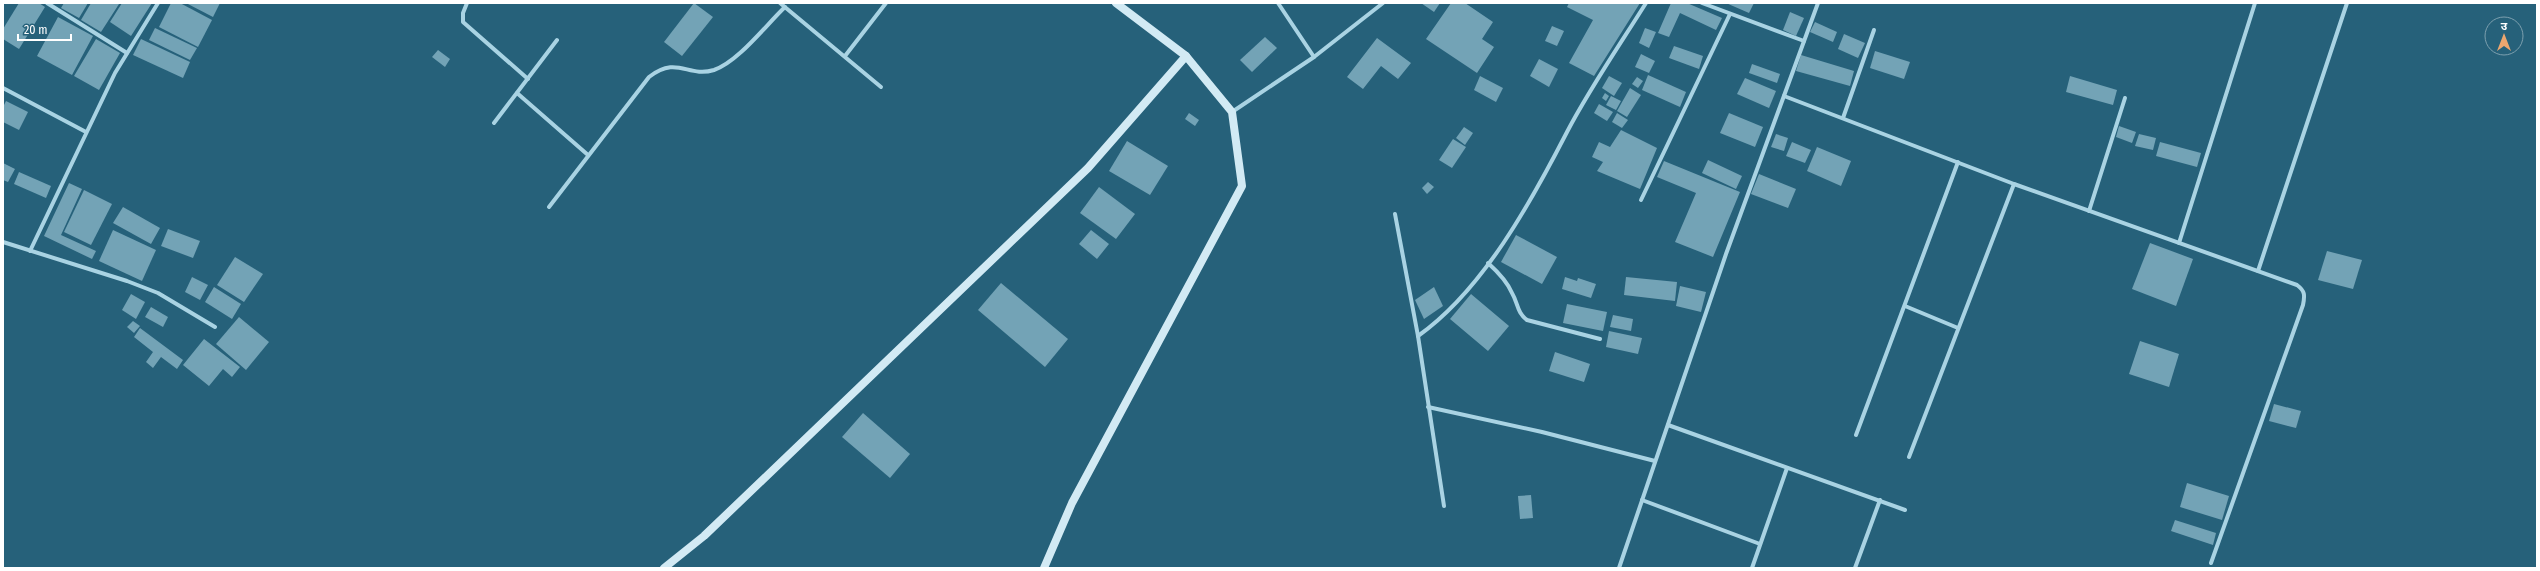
<svg xmlns="http://www.w3.org/2000/svg" width="2540" height="571" font-family="'Fira Sans Condensed','Noto Sans Devanagari',sans-serif">
<style>
.building{fill:#73a3b6}
.lines{fill:none;stroke-linecap:round;stroke-linejoin:round}
.street{stroke:#a9d3e3;stroke-width:4}
.secondary{stroke:#d2eaf4;stroke-width:8}
</style>
<rect width="100%" height="100%" fill="#26617a"/>
<g class="building">
<polygon points="19,3 39,3 45,7 19,49 3,39 3,29"/>
<polygon points="64,3 88,3 79,18 61,8"/>
<polygon points="91,3 119,4 101,32 81,20"/>
<polygon points="122,3 152,3 131,36 110,22"/>
<polygon points="171,3 180,3 212,20 198,47 159,27"/>
<polygon points="186,3 220,3 213,17"/>
<polygon points="694,3 713,17 682,56 664,42"/>
<polygon points="1421,3 1440,3 1434,12"/>
<polygon points="1451,3 1465,3 1493,22 1482,39 1494,47 1477,73 1426,39"/>
<polygon points="1569,3 1640,3 1594,76 1569,63 1593,20 1567,7"/>
<polygon points="1671,3 1687,3 1722,18 1716,30 1680,13 1669,37 1658,33"/>
<polygon points="1726,3 1754,3 1749,13"/>
<polygon points="1790,12 1804,18 1796,36 1783,30"/>
<polygon points="58,17 93,36 72,75 37,56"/>
<polygon points="1815,22 1837,32 1833,42 1810,32"/>
<polygon points="1552,26 1564,31 1557,46 1545,41"/>
<polygon points="155,28 197,48 190,60 149,40"/>
<polygon points="1645,28 1656,32 1649,48 1639,43"/>
<polygon points="1844,34 1865,43 1858,58 1838,49"/>
<polygon points="1265,37 1277,48 1252,72 1240,60"/>
<polygon points="1377,38 1411,63 1398,79 1381,66 1363,89 1347,77"/>
<polygon points="96,39 120,53 99,90 74,76"/>
<polygon points="141,39 190,62 183,78 133,55"/>
<polygon points="1674,46 1703,56 1699,69 1669,58"/>
<polygon points="438,50 450,59 445,67 432,57"/>
<polygon points="1875,51 1910,62 1904,79 1870,68"/>
<polygon points="1641,54 1655,61 1649,73 1635,67"/>
<polygon points="1801,55 1854,71 1850,86 1796,71"/>
<polygon points="1539,59 1558,69 1549,87 1530,76"/>
<polygon points="1752,64 1780,74 1777,83 1749,73"/>
<polygon points="1648,75 1686,92 1680,107 1642,90"/>
<polygon points="1480,76 1503,88 1496,102 1474,90"/>
<polygon points="1609,76 1622,83 1614,96 1602,88"/>
<polygon points="2070,76 2117,90 2113,105 2066,92"/>
<polygon points="1637,77 1643,81 1638,88 1632,84"/>
<polygon points="1745,78 1776,91 1769,108 1737,94"/>
<polygon points="1630,88 1641,95 1627,117 1617,111"/>
<polygon points="1605,93 1609,96 1606,101 1602,98"/>
<polygon points="1611,96 1621,101 1616,110 1606,105"/>
<polygon points="6,101 28,112 19,130 3,122 3,107"/>
<polygon points="1599,104 1613,112 1607,121 1594,113"/>
<polygon points="1189,113 1199,120 1195,126 1185,119"/>
<polygon points="1617,113 1628,120 1622,128 1612,122"/>
<polygon points="1729,113 1763,127 1755,147 1720,133"/>
<polygon points="2119,126 2136,132 2132,143 2116,137"/>
<polygon points="1464,127 1473,133 1465,145 1456,138"/>
<polygon points="1621,130 1657,148 1640,189 1597,171 1603,162 1592,157 1599,142 1610,147"/>
<polygon points="1776,134 1788,138 1784,151 1771,147"/>
<polygon points="2139,134 2156,138 2153,150 2135,146"/>
<polygon points="1453,139 1466,147 1452,168 1439,160"/>
<polygon points="1127,141 1168,166 1150,195 1109,171"/>
<polygon points="1792,142 1811,150 1805,163 1786,156"/>
<polygon points="2160,142 2201,153 2197,167 2156,156"/>
<polygon points="1817,147 1851,161 1841,186 1807,171"/>
<polygon points="1708,160 1742,176 1736,189 1702,173"/>
<polygon points="1664,161 1740,192 1713,257 1675,242 1696,193 1657,177"/>
<polygon points="3,163 15,169 8,182 3,180"/>
<polygon points="19,172 51,186 46,198 14,184"/>
<polygon points="1759,174 1796,189 1788,208 1751,194"/>
<polygon points="1428,182 1434,187 1427,194 1422,188"/>
<polygon points="69,183 82,189 61,235 96,251 92,259 44,236"/>
<polygon points="1099,187 1135,214 1116,239 1080,213"/>
<polygon points="84,190 112,204 91,245 64,232"/>
<polygon points="123,207 160,228 151,244 113,223"/>
<polygon points="168,229 200,241 193,258 161,246"/>
<polygon points="113,230 156,250 142,281 99,261"/>
<polygon points="1091,230 1109,244 1097,259 1079,244"/>
<polygon points="1516,235 1557,257 1542,284 1501,262"/>
<polygon points="2150,243 2193,259 2176,306 2132,289"/>
<polygon points="2327,251 2362,260 2353,289 2318,280"/>
<polygon points="235,257 263,274 244,302 217,285"/>
<polygon points="192,277 208,285 200,300 185,292"/>
<polygon points="1565,277 1577,281 1578,278 1596,284 1591,298 1562,289"/>
<polygon points="1626,277 1677,282 1675,301 1624,295"/>
<polygon points="1001,283 1068,339 1045,367 978,310"/>
<polygon points="1680,286 1706,292 1701,312 1676,306"/>
<polygon points="214,287 241,304 232,319 205,302"/>
<polygon points="1434,287 1443,306 1424,319 1415,300"/>
<polygon points="131,294 145,302 136,319 122,310"/>
<polygon points="1471,294 1509,326 1488,351 1450,319"/>
<polygon points="1567,304 1607,312 1603,331 1563,323"/>
<polygon points="151,307 168,317 163,327 145,317"/>
<polygon points="1613,315 1633,319 1631,331 1610,327"/>
<polygon points="239,317 269,342 246,370 216,344"/>
<polygon points="133,321 140,326 134,333 127,327"/>
<polygon points="140,328 183,360 177,369 161,357 153,368 146,362 153,352 134,337"/>
<polygon points="1609,331 1642,338 1638,354 1606,347"/>
<polygon points="204,339 240,367 232,377 223,369 209,386 183,365"/>
<polygon points="2140,341 2179,354 2169,387 2129,374"/>
<polygon points="1555,352 1590,364 1584,382 1549,371"/>
<polygon points="2274,404 2301,411 2296,428 2269,421"/>
<polygon points="863,413 910,454 890,478 842,437"/>
<polygon points="2187,483 2229,496 2222,520 2180,507"/>
<polygon points="1531,495 1533,518 1520,519 1518,496"/>
<polygon points="2175,520 2216,533 2213,545 2171,531"/>
</g>
<g class="lines">
<g class="street">
<polyline points="47,3 127,53"/>
<polyline points="467,3 463,13 463,22 528,79"/>
<polyline points="780,3 881,87"/>
<polyline points="1278,3 1314,57"/>
<polyline points="1702,3 1804,41"/>
<polyline points="845,56 886,3"/>
<polyline points="3,88 86,132"/>
<polyline points="517,93 588,155"/>
<path d="M 1784,96 L 2014,184 L 2297,285 C 2305,291 2305,295 2303,305 L 2211,563"/>
<polyline points="1232,112 1314,57 1383,3"/>
<polyline points="1843,118 1874,30"/>
<polyline points="494,123 557,40"/>
<polyline points="1641,200 1730,14"/>
<path d="M 549,207 L 649,77 C 678,55 687,78 714,70 C 738,62 766,25 785,7"/>
<polyline points="2089,211 2125,98"/>
<polyline points="1395,214 1418,336 1444,506"/>
<polyline points="3,242 127,281 158,293 215,327"/>
<polyline points="2179,243 2255,3"/>
<polyline points="30,251 115,73 158,3"/>
<path d="M 1488,263 C 1498,272 1507,281 1512,293 C 1518,303 1517,313 1527,320 L 1600,339"/>
<polyline points="2258,271 2347,3"/>
<polyline points="1905,306 1958,328"/>
<path d="M 1418,336 C 1483,290 1531,202 1567,132 C 1590,88 1619,46 1646,3"/>
<polyline points="1428,407 1542,432 1655,461"/>
<polyline points="1668,425 1905,510"/>
<polyline points="1856,435 1958,162"/>
<polyline points="1909,457 2014,184"/>
<polyline points="1642,500 1760,544"/>
<polyline points="1619,568 1726,254 1818,3"/>
<polyline points="1752,568 1787,468"/>
<polyline points="1855,568 1880,500"/>
</g>
<g class="secondary">
<polyline points="664,568 704,536 1088,168 1186,56"/>
<polyline points="1044,568 1072,503 1242,186 1232,112 1186,56 1116,3"/>
</g>
</g>
<rect width="2540" height="571" fill="none" stroke="#ffffff" stroke-width="8"/>
<g transform="translate(2504 36)"><circle r="19" fill="#26617a" stroke="#7da0af"/>
<path d="M0-3L7 15L0 10L-7 15Z" fill="#eca66f"/>
<text y="-6" font-size="11" font-weight="bold" text-anchor="middle" fill="#ffffff">उ</text>
</g>
<path d="M18 34v6h53v-6" fill="none" stroke="#ffffff" stroke-width="2"/>
<text x="24" y="34" font-size="12" fill="#ffffff" stroke="#26617a" stroke-width="3" paint-order="stroke">20 m</text>
</svg>
